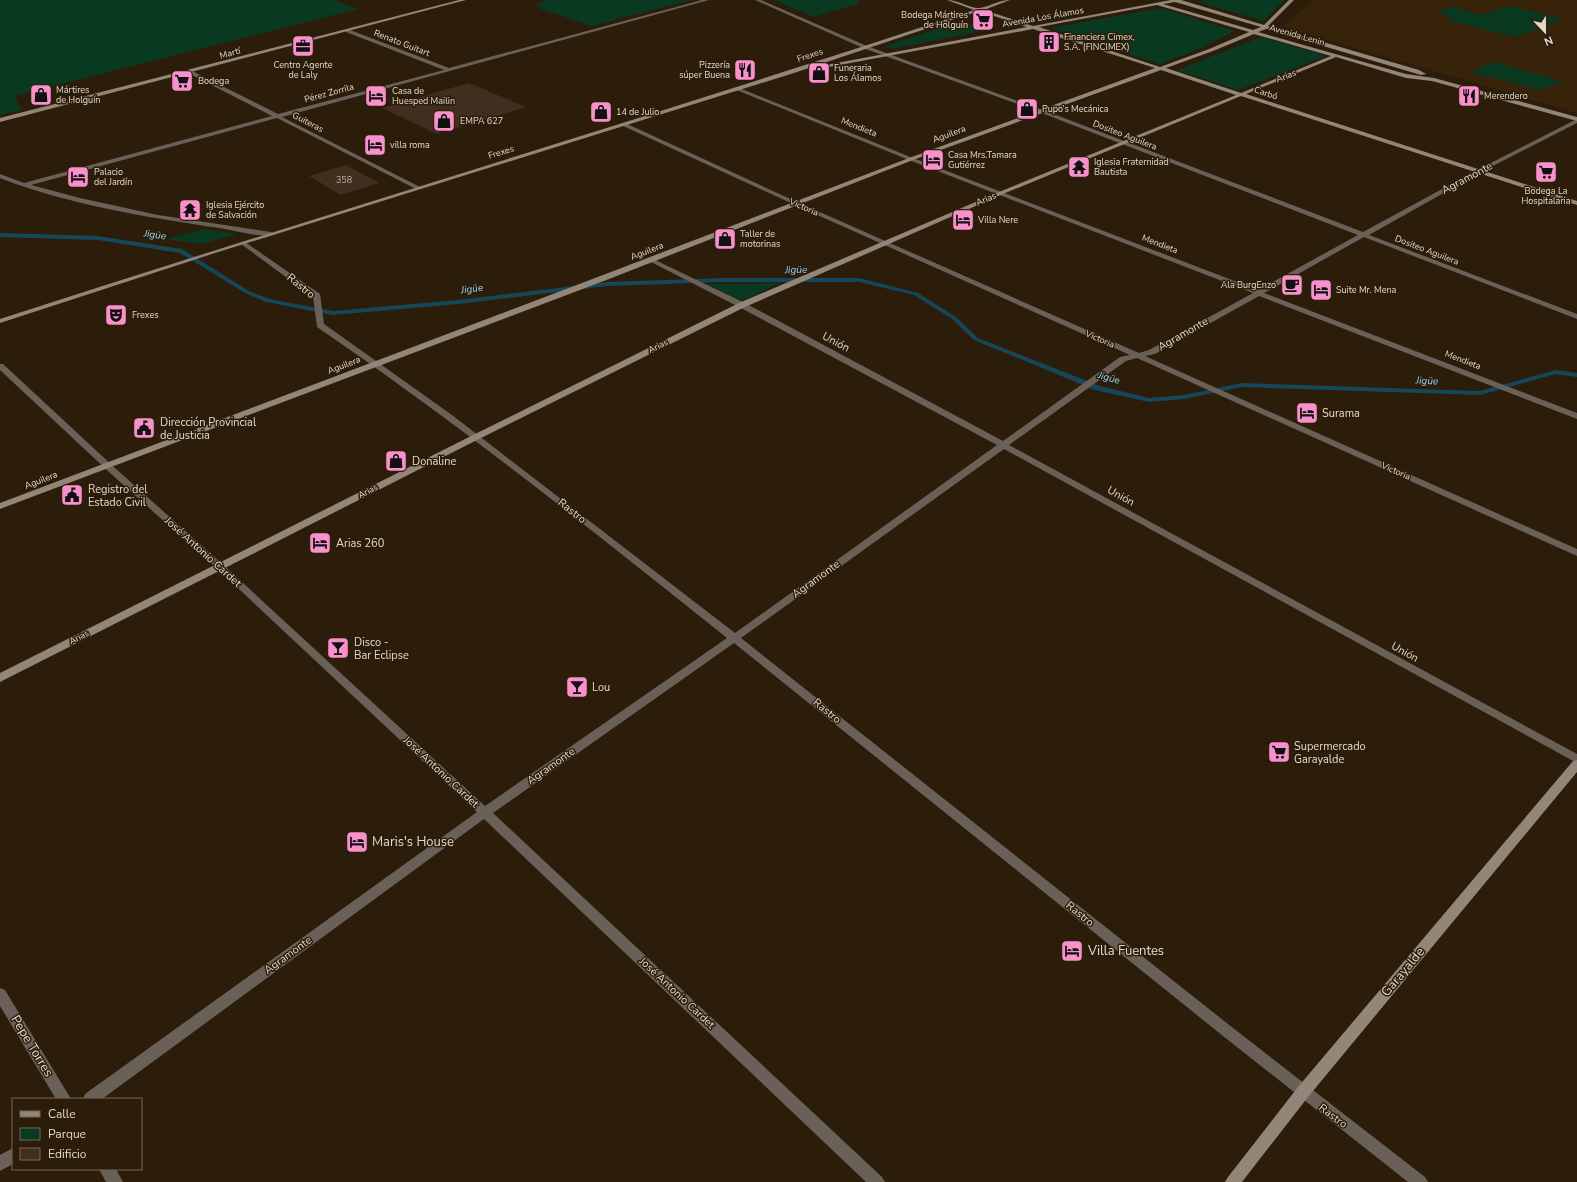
<svg xmlns="http://www.w3.org/2000/svg" width="1577" height="1182" font-family="'Nunito Sans',sans-serif">
<style>
.built{fill:#37220a}
.green{fill:#093a21}
.lines{fill:none;stroke-linecap:round;stroke-linejoin:round}
.stream{fill:#154659;fill-rule:evenodd}
.building{fill:#422e1e}
.street{fill:#696058;fill-rule:evenodd}
.secondary{fill:#938577;fill-rule:evenodd}
.labels{text-anchor:middle;dominant-baseline:central;stroke-width:3;stroke-linejoin:round;paint-order:stroke}
.far-poi-label{font-size:9px;fill:#e3d8cd;stroke:#2c1c0a;text-anchor:start}
.far-street-label{font-size:9px;fill:#e3d8cd;stroke:#2c1c0a}
.number-label{font-size:9px;fill:#bbaea1}
.far-water-label{font-size:10px;font-style:italic;fill:#94d7f4;stroke:#2c1c0a}
.street-label{font-size:11px;fill:#e3d8cd;stroke:#2c1c0a}
.poi-label{font-size:11px;fill:#e3d8cd;stroke:#2c1c0a;text-anchor:start}
.near-poi-label{font-size:13px;fill:#e3d8cd;stroke:#2c1c0a;text-anchor:start}
.near-street-label{font-size:13px;fill:#e3d8cd;stroke:#2c1c0a}
</style>
<rect width="100%" height="100%" fill="#2c1c0a"/>
<polygon class="built" points="1313,0 1577,0 1577,113 1283,27"/>
<g class="green">
<polygon points="4,0 335,0 358,9 14,96 22,110 0,115 0,1"/>
<polygon points="546,0 691,0 592,26 541,9 536,5"/>
<polygon points="774,0 859,0 857,4 814,17"/>
<polygon points="1207,0 1284,0 1264,21 1197,2"/>
<polygon points="1509,6 1563,19 1516,37 1445,20 1454,17 1436,12 1452,7 1483,15"/>
<polygon points="1161,8 1235,31 1202,48 1160,64 1050,28"/>
<polygon points="960,21 989,30 891,49 885,46"/>
<polygon points="1261,37 1327,56 1238,90 1177,70"/>
<polygon points="1493,62 1562,81 1540,90 1471,72"/>
<polygon points="204,229 238,234 201,244 166,239"/>
<polygon points="780,283 742,301 707,284"/>
</g>
<g class="lines">
<polygon class="stream" points="0,233 98,236 182,249 249,291 270,299 333,311 458,300 607,282 723,278 859,278 918,293 956,317 978,338 1100,386 1149,398 1184,395 1242,383 1480,391 1556,370 1577,373 1577,377 1556,374 1480,395 1242,387 1184,399 1149,402 1095,390 974,340 952,319 914,295 859,282 723,282 607,286 458,304 333,315 266,302 245,293 180,253 98,240 0,237"/>
</g>
<g class="building">
<polygon points="469,83 526,107 437,134 382,108"/>
<polygon points="346,165 379,183 341,195 309,176"/>
</g>
<g class="lines">
<g class="street">
<path d="M 702,0 L 709,0 L 282,117 L 420,187 L 420,189 L 416,189 L 277,118 L 31,185 L 80,198 L 158,215 L 271,232 L 274,234 L 273,235 C 261,238 233,230 219,228 C 145,217 70,205 0,178 L 0,174 L 24,183 L 272,116 L 188,73 L 188,71 L 190,70 L 278,114 L 444,70 L 346,32 L 346,30 L 350,30 L 449,68 Z"/>
<path d="M 755,0 L 761,0 L 867,46 L 1043,110 L 1363,232 L 1477,170 L 1577,119 L 1577,123 L 1481,172 L 1369,235 L 1577,314 L 1577,319 L 1364,237 L 1264,293 L 1577,413 L 1577,419 L 1259,296 L 1155,354 L 1145,356 L 1577,549 L 1577,556 L 1137,358 L 1126,361 L 1009,445 L 1577,754 L 1577,763 L 1004,449 L 741,638 L 1233,1028 L 1425,1177 L 1428,1182 L 1408,1182 L 1223,1036 L 734,643 L 493,813 L 882,1177 L 885,1182 L 866,1182 L 484,819 L 102,1099 L 83,1099 L 85,1094 L 477,812 L 225,576 L 109,472 L 0,370 L 0,364 L 3,364 L 115,468 L 231,572 L 485,806 L 727,638 C 593,531 459,424 317,327 L 313,297 L 241,244 L 241,242 L 245,242 L 320,294 L 324,324 L 452,415 L 735,633 L 997,445 L 739,307 L 649,261 L 649,259 L 653,259 L 745,303 L 1003,441 L 1120,357 L 1130,355 L 793,204 L 621,125 L 621,123 L 625,123 L 797,202 L 1139,353 L 1149,350 L 1253,293 L 909,160 L 734,89 L 739,88 L 913,158 L 1258,290 L 1358,235 L 1039,112 L 863,48 Z"/>
<polygon points="0,988 5,990 71,1099 56,1099 0,1006"/>
<polygon points="13,1148 13,1164 0,1171 0,1155"/>
<polygon points="99,1169 116,1169 123,1182 106,1182"/>
</g>
<g class="secondary">
<polygon points="459,0 466,0 0,122 0,118"/>
<path d="M 947,0 C 958,0 971,9 980,8 C 991,6 999,0 1010,0 L 984,10 L 1033,26 L 1171,0 L 1181,0 L 1264,25 L 1289,0 L 1294,0 L 1268,26 L 1419,70 L 1426,74 L 1421,75 L 1266,29 L 1258,32 L 1406,74 L 1434,78 L 1577,117 L 1577,121 L 1432,81 L 1406,78 L 1336,57 L 1246,94 L 1577,201 L 1577,205 L 1241,96 L 1003,194 L 745,307 L 479,439 L 0,682 L 0,673 L 473,435 L 739,303 L 999,192 L 1236,95 L 1161,70 L 913,160 L 609,279 L 0,509 L 0,503 L 603,275 L 909,158 L 1155,68 L 1033,29 L 829,67 L 826,65 L 1027,27 L 979,11 L 794,73 L 215,253 L 0,323 L 0,319 C 324,214 651,117 974,10 ZM 1175,2 L 1261,27 L 1253,30 L 1163,4 ZM 1157,5 L 1249,32 L 1209,49 L 1160,67 L 1039,27 ZM 1254,34 L 1331,56 L 1241,93 L 1166,68 L 1213,51 Z"/>
<polygon points="1577,760 1577,772 1308,1097 1242,1182 1225,1182 1228,1177 1298,1087 1573,761"/>
</g>
</g>
<defs>
<g id="supermarket-square" transform="scale(1.15)"><rect x="-9" y="-9" width="18" height="18" rx="4" fill="#f890cb" stroke="#2c1c0a"/><path d="M-6-5.5h2.5l.6 2H6L4.5 2H-2.5L-4.4-4H-6ZM-1.5 3.2a1.3 1.3 0 1 0 .1 0ZM3 3.2a1.3 1.3 0 1 0 .1 0Z" fill="#111"/></g>
<g id="building-square" transform="scale(1.15)"><rect x="-9" y="-9" width="18" height="18" rx="4" fill="#f890cb" stroke="#2c1c0a"/><path d="M-4-6H4V6H1V3H-1V6H-4ZM-2.5-4.3h1.7v1.8h-1.7ZM.8-4.3h1.7v1.8H.8ZM-2.5-1h1.7V.8h-1.7ZM.8-1h1.7V.8H.8Z" fill="#111"/></g>
<g id="office-square" transform="scale(1.15)"><rect x="-9" y="-9" width="18" height="18" rx="4" fill="#f890cb" stroke="#2c1c0a"/><path d="M-6-3h4V-5.5h4V-3h4V5H-6ZM-1-4.5V-3h2v-1.5ZM-6 0V1H6V0Z" fill="#111"/></g>
<g id="restaurant-square" transform="scale(1.15)"><rect x="-9" y="-9" width="18" height="18" rx="4" fill="#f890cb" stroke="#2c1c0a"/><path d="M-5-6h1v4h1v-4h1v4h1v-4h1v5L-1.5 .5V6h-2V.5L-5-1ZM5-6V6H3V1.5H1.5Q1.5-4 5-6Z" fill="#111"/></g>
<g id="shop-square" transform="scale(1.15)"><rect x="-9" y="-9" width="18" height="18" rx="4" fill="#f890cb" stroke="#2c1c0a"/><path d="M-5-2.5h2.3a2.7 3.5 0 0 1 5.4 0H5L5.5 6h-11ZM-1.5-2.5h3a1.5 2.3 0 0 0-3 0Z" fill="#111"/></g>
<g id="hotel-square" transform="scale(1.15)"><rect x="-9" y="-9" width="18" height="18" rx="4" fill="#f890cb" stroke="#2c1c0a"/><path d="M-6-4.5h1.5V1H6V5H4.5V3h-9V5H-6ZM-4 0a1.8 1.8 0 1 1 3.6 0ZM.5 0V-2.5h3Q6-2.5 6 0Z" fill="#111"/></g>
<g id="temple-square" transform="scale(1.15)"><rect x="-9" y="-9" width="18" height="18" rx="4" fill="#f890cb" stroke="#2c1c0a"/><path d="M0-6L5-2H3V0L6.5 2.5H4V6H1.5V3h-3V6H-4V2.5H-6.5L-3 0V-2H-5Z" fill="#111"/></g>
<g id="cafe-square" transform="scale(1.15)"><rect x="-9" y="-9" width="18" height="18" rx="4" fill="#f890cb" stroke="#2c1c0a"/><path d="M-5.5-4.5H6V0H3Q3 3.5 0 3.5H-2.5Q-5.5 3.5-5.5 0ZM3-3.2v2h1.7v-2ZM-6 4.5H4V6H-6Z" fill="#111"/></g>
<g id="theatre-square" transform="scale(1.15)"><rect x="-9" y="-9" width="18" height="18" rx="4" fill="#f890cb" stroke="#2c1c0a"/><path d="M-5-5.5Q0-4 5-5.5V0Q5 5 0 6Q-5 5-5 0ZM-3.3-2.5H-1v1.5H-3.3ZM1-2.5H3.3v1.5H1ZM-2.8 1Q0 5.5 2.8 1Z" fill="#111"/></g>
<g id="civic-square" transform="scale(1.15)"><rect x="-9" y="-9" width="18" height="18" rx="4" fill="#f890cb" stroke="#2c1c0a"/><path d="M-.6-6.5H3V-4.5H.6V-3L4-1V1h2V6H-6V1h2V-1L-.6-3ZM-1.2 2.5V6h2.4V2.5Z" fill="#111"/></g>
<g id="bar-square" transform="scale(1.15)"><rect x="-9" y="-9" width="18" height="18" rx="4" fill="#f890cb" stroke="#2c1c0a"/><path d="M-6-5H6L.8 .8V4.5H3.5V6h-7V4.5H-.8V.8Z" fill="#111"/></g>
</defs>
<g fill-rule="evenodd">
<use href="#supermarket-square" x="983" y="20"/>
<use href="#building-square" x="1049" y="42"/>
<use href="#office-square" x="303" y="46"/>
<use href="#restaurant-square" x="745" y="70"/>
<use href="#shop-square" x="819" y="73"/>
<use href="#supermarket-square" x="182" y="81"/>
<use href="#shop-square" x="41" y="95"/>
<use href="#hotel-square" x="376" y="96"/>
<use href="#restaurant-square" x="1469" y="96"/>
<use href="#shop-square" x="1027" y="109"/>
<use href="#shop-square" x="601" y="112"/>
<use href="#shop-square" x="444" y="121"/>
<use href="#hotel-square" x="375" y="145"/>
<use href="#hotel-square" x="933" y="160"/>
<use href="#temple-square" x="1079" y="167"/>
<use href="#supermarket-square" x="1546" y="172"/>
<use href="#hotel-square" x="78" y="177"/>
<use href="#temple-square" x="190" y="210"/>
<use href="#hotel-square" x="963" y="220"/>
<use href="#shop-square" x="725" y="239"/>
<use href="#cafe-square" x="1292" y="285"/>
<use href="#hotel-square" x="1321" y="290"/>
<use href="#theatre-square" x="116" y="315"/>
<use href="#hotel-square" x="1307" y="413"/>
<use href="#civic-square" x="144" y="428"/>
<use href="#shop-square" x="396" y="461"/>
<use href="#civic-square" x="72" y="495"/>
<use href="#hotel-square" x="320" y="543"/>
<use href="#bar-square" x="338" y="648"/>
<use href="#bar-square" x="577" y="687"/>
<use href="#supermarket-square" x="1279" y="752"/>
<use href="#hotel-square" x="357" y="842"/>
<use href="#hotel-square" x="1072" y="951"/>
</g>
<g class="labels">
<g class="far-poi-label">
<text x="968" y="15" text-anchor="end">Bodega Mártires<tspan x="968" dy="10">de Holguín</tspan></text>
<text x="1064" y="37">Financiera Cimex,<tspan x="1064" dy="10">S.A. (FINCIMEX)</tspan></text>
<text x="303" y="65" text-anchor="middle">Centro Agente<tspan x="303" dy="10">de Laly</tspan></text>
<text x="730" y="65" text-anchor="end">Pizzería<tspan x="730" dy="10">súper Buena</tspan></text>
<text x="834" y="68">Funeraria<tspan x="834" dy="10">Los Álamos</tspan></text>
<text x="198" y="81">Bodega</text>
<text x="56" y="90">Mártires<tspan x="56" dy="10">de Holguín</tspan></text>
<text x="392" y="91">Casa de<tspan x="392" dy="10">Huesped Mailin</tspan></text>
<text x="1484" y="96">Merendero</text>
<text x="1042" y="109">Pupo’s Mecánica</text>
<text x="616" y="112">14 de Julio</text>
<text x="460" y="121">EMPA 627</text>
<text x="390" y="145">villa roma</text>
<text x="948" y="155">Casa Mrs.Tamara<tspan x="948" dy="10">Gutiérrez</tspan></text>
<text x="1094" y="162">Iglesia Fraternidad<tspan x="1094" dy="10">Bautista</tspan></text>
<text x="94" y="172">Palacio<tspan x="94" dy="10">del Jardín</tspan></text>
<text x="1546" y="191" text-anchor="middle">Bodega La<tspan x="1546" dy="10">Hospitalaria</tspan></text>
<text x="206" y="205">Iglesia Ejército<tspan x="206" dy="10">de Salvación</tspan></text>
<text x="978" y="220">Villa Nere</text>
<text x="740" y="234">Taller de<tspan x="740" dy="10">motorinas</tspan></text>
<text x="1276" y="285" text-anchor="end">Ala BurgEnzo</text>
<text x="1336" y="290">Suite Mr. Mena</text>
<text x="132" y="315">Frexes</text>
</g>
<g class="far-street-label">
<text transform="translate(1043 17) rotate(-10)">Avenida Los Álamos</text>
<text transform="translate(1297 35) rotate(16)">Avenida Lenin</text>
<text transform="translate(402 43) rotate(21)">Renato Guitart</text>
<text transform="translate(230 53) rotate(-15)">Martí</text>
<text transform="translate(810 55) rotate(-18)">Frexes</text>
<text transform="translate(1286 76) rotate(-21)">Arias</text>
<text transform="translate(329 93) rotate(-15)">Pérez Zorrila</text>
<text transform="translate(1266 93) rotate(18)">Carbó</text>
<text transform="translate(308 122) rotate(27)">Guiteras</text>
<text transform="translate(859 127) rotate(22)">Mendieta</text>
<text transform="translate(949 134) rotate(-20)">Aguilera</text>
<text transform="translate(1125 135) rotate(21)">Dositeo Aguilera</text>
<text transform="translate(501 152) rotate(-17)">Frexes</text>
<text transform="translate(986 199) rotate(-23)">Arias</text>
<text transform="translate(804 207) rotate(24)">Victoria</text>
<text transform="translate(1160 244) rotate(21)">Mendieta</text>
<text transform="translate(1427 250) rotate(21)">Dositeo Aguilera</text>
<text transform="translate(647 251) rotate(-21)">Aguilera</text>
<text transform="translate(1100 339) rotate(24)">Victoria</text>
<text transform="translate(658 346) rotate(-26)">Arias</text>
<text transform="translate(1463 360) rotate(21)">Mendieta</text>
<text transform="translate(344 365) rotate(-21)">Aguilera</text>
<text transform="translate(1396 471) rotate(24)">Victoria</text>
<text transform="translate(41 480) rotate(-21)">Aguilera</text>
<text transform="translate(368 491) rotate(-27)">Arias</text>
<text transform="translate(79 637) rotate(-27)">Arias</text>
</g>
<g class="number-label">
<text x="344" y="180">358</text>
</g>
<g class="far-water-label">
<text transform="translate(155 235) rotate(8)">Jigüe</text>
<text transform="translate(796 270) rotate(-1)">Jigüe</text>
<text transform="translate(472 289) rotate(-7)">Jigüe</text>
<text transform="translate(1109 378) rotate(16)">Jigüe</text>
<text transform="translate(1427 381) rotate(2)">Jigüe</text>
</g>
<g class="street-label">
<text transform="translate(1467 178) rotate(-28)">Agramonte</text>
<text transform="translate(301 286) rotate(39)">Rastro</text>
<text transform="translate(1183 334) rotate(-30)">Agramonte</text>
<text transform="translate(836 342) rotate(28)">Unión</text>
<text transform="translate(1121 496) rotate(29)">Unión</text>
<text transform="translate(572 511) rotate(38)">Rastro</text>
<text transform="translate(203 552) rotate(42)">José Antonio Cardet</text>
<text transform="translate(816 579) rotate(-36)">Agramonte</text>
<text transform="translate(1405 652) rotate(29)">Unión</text>
<text transform="translate(827 711) rotate(39)">Rastro</text>
<text transform="translate(551 766) rotate(-35)">Agramonte</text>
<text transform="translate(441 772) rotate(43)">José Antonio Cardet</text>
<text transform="translate(1080 914) rotate(39)">Rastro</text>
<text transform="translate(288 955) rotate(-36)">Agramonte</text>
<text transform="translate(677 993) rotate(43)">José Antonio Cardet</text>
<text transform="translate(1333 1116) rotate(37)">Rastro</text>
</g>
<g class="poi-label">
<text x="1322" y="413">Surama</text>
<text x="160" y="422">Dirección Provincial<tspan x="160" dy="13">de Justicia</tspan></text>
<text x="412" y="461">Donaline</text>
<text x="88" y="489">Registro del<tspan x="88" dy="13">Estado Civil</tspan></text>
<text x="336" y="543">Arias 260</text>
<text x="354" y="642">Disco -<tspan x="354" dy="13">Bar Eclipse</tspan></text>
<text x="592" y="687">Lou</text>
<text x="1294" y="746">Supermercado<tspan x="1294" dy="13">Garayalde</tspan></text>
</g>
<g class="near-poi-label">
<text x="372" y="842">Maris's House</text>
<text x="1088" y="951">Villa Fuentes</text>
</g>
<g class="near-street-label">
<text transform="translate(1403 972) rotate(-50)">Garayalde</text>
<text transform="translate(32 1046) rotate(59)">Pepe Torres</text>
</g>
</g>
<rect x="12" y="1098" width="130" height="72" fill="#2c1c0a" stroke="#756758"/>
<rect x="20" y="1111" width="20" height="6" fill="#938577" stroke="#756758"/>
<text x="48" y="1118" font-size="12" fill="#e3d8cd">Calle</text>
<rect x="20" y="1128" width="20" height="12" fill="#093a21" stroke="#756758"/>
<text x="48" y="1138" font-size="12" fill="#e3d8cd">Parque</text>
<rect x="20" y="1148" width="20" height="12" fill="#422e1e" stroke="#756758"/>
<text x="48" y="1158" font-size="12" fill="#e3d8cd">Edificio</text>
<g transform="translate(1545 32) rotate(158)" stroke="#2c1c0a" stroke-width="3" paint-order="stroke">
<path d="M0-3L7 15L0 10L-7 15Z" fill="#e3d8cd"/>
<text y="-6" font-size="11" font-weight="bold" text-anchor="middle" fill="#e3d8cd">N</text>
</g>
</svg>
